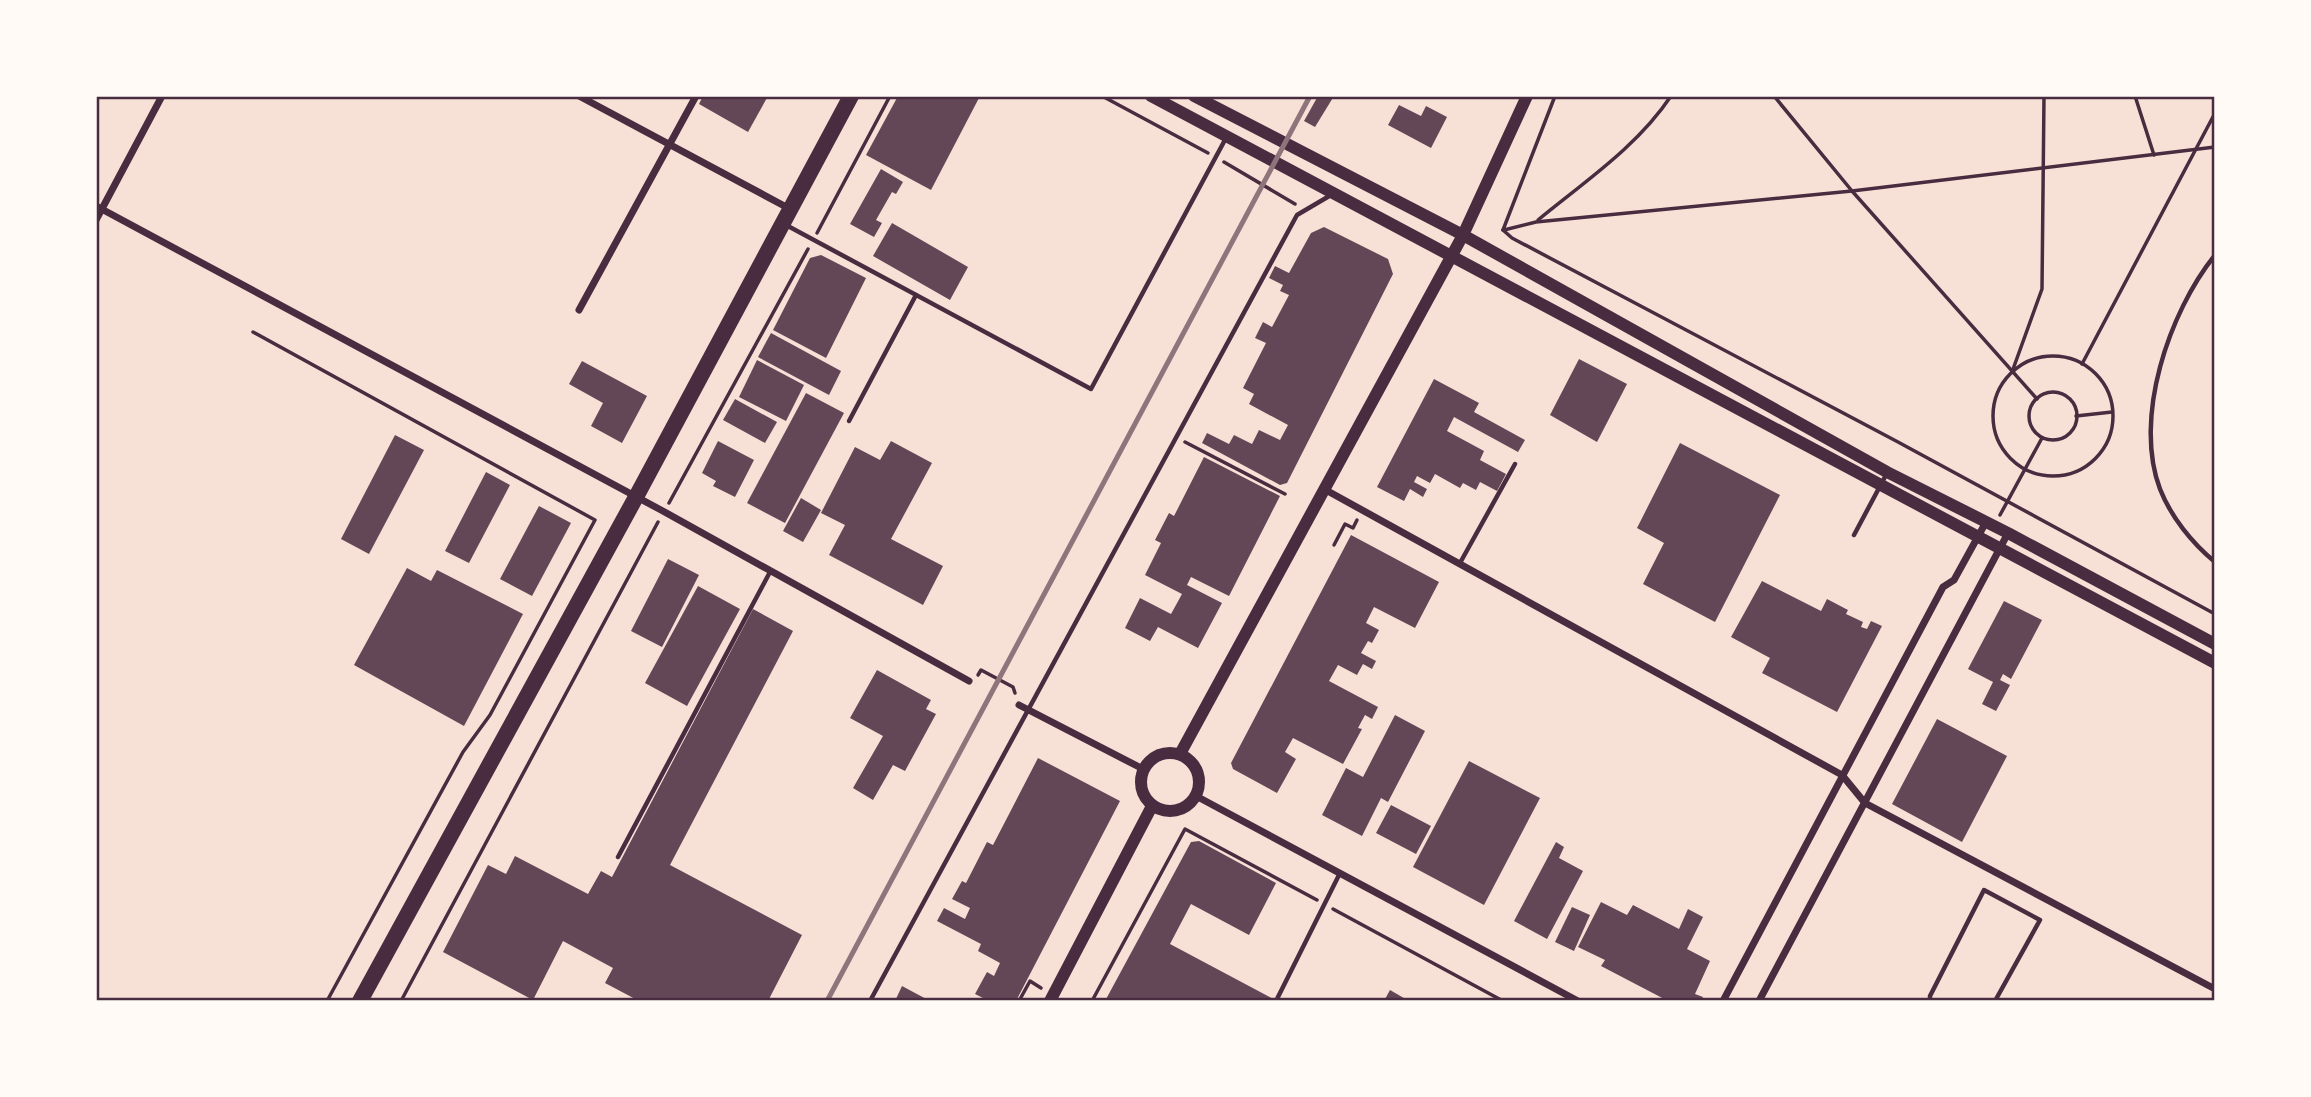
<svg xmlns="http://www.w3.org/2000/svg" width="2311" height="1097" font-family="Signika,sans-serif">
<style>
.building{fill:#644757}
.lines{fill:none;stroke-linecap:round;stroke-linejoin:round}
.path{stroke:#4a2c40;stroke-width:3.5}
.service{stroke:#4a2c40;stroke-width:4.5}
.minor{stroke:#4a2c40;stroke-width:7}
.tertiary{stroke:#4a2c40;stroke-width:12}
.trunk{stroke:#4a2c40;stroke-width:16}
.rail{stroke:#8f747c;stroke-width:5}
.neatline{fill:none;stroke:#4a2c40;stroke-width:2.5}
</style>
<rect width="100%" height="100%" fill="#f7e1d7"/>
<g class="building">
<polygon points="703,96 768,96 748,132 699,104"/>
<polygon points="898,96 980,96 931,190 866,155"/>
<polygon points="1318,96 1334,96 1315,127 1304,121"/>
<polygon points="1399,105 1421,116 1426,106 1447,117 1431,148 1388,125"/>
<polygon points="881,169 903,182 896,194 892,192 876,220 882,223 874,237 850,224"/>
<polygon points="892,223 968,267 950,300 873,256"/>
<polygon points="1324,227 1388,259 1393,274 1287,483 1280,485 1202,443 1207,433 1229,444 1234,435 1252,444 1259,430 1280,440 1288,425 1249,404 1254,394 1243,388 1266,343 1255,338 1263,322 1272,327 1289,295 1280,291 1283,285 1269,278 1275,266 1289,273 1311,233"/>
<polygon points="821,255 866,278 826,358 773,330 810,258"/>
<polygon points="771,333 841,371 829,395 758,357"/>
<polygon points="1579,359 1627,384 1597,442 1550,415"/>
<polygon points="757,360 804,385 786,421 739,397"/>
<polygon points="582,361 647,396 622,443 591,426 603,403 569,384"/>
<polygon points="1434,379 1479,403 1474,412 1525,440 1518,452 1454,417 1447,431 1484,451 1480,460 1506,474 1497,491 1480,482 1476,490 1463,483 1460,488 1435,474 1430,483 1417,476 1414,482 1427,489 1423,497 1410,489 1404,501 1377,487"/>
<polygon points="806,393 844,413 785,523 747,503"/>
<polygon points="735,399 777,422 765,443 723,420"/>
<polygon points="395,435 424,450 369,554 341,539"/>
<polygon points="718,441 754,460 735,497 713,486 716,481 702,473"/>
<polygon points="891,441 932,463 891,539 943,566 923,605 829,555 845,525 821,513 855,447 880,460"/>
<polygon points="1680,443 1780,495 1715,622 1643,584 1664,543 1637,528"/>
<polygon points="1204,457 1280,496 1229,596 1191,577 1187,585 1222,603 1198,648 1158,627 1150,641 1125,628 1140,598 1171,614 1182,594 1145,575 1161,543 1155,540 1169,513 1174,516"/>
<polygon points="486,472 510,485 469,563 445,551"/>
<polygon points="801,498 821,510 803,542 783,531"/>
<polygon points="539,506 571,523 532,596 500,579"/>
<polygon points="1351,535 1439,582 1415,628 1374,607 1366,623 1379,630 1372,643 1368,641 1361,653 1376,661 1372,669 1363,664 1357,675 1338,665 1329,681 1378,707 1372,719 1365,715 1358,728 1362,729 1343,764 1293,738 1285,752 1296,759 1277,793 1233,769 1231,763"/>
<polygon points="668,559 699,575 662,647 631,631"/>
<polygon points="407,568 431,581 437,570 523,614 464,726 354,665"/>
<polygon points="1762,581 1821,611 1827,599 1848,610 1846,614 1863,622 1861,627 1867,629 1871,621 1882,626 1837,712 1762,673 1770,658 1731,637"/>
<polygon points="698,586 740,609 687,706 645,683"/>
<polygon points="2004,601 2042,620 2011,679 2003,674 2000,680 2010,685 1996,711 1982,704 1993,682 1968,669"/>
<polygon points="753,609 793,631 670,865 802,935 768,1001 639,1001 605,983 613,968 563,941 533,1000 443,952 488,865 506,874 515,856 588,894 601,871 612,877"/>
<polygon points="877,670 931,700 926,709 936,714 905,771 893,765 873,800 853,788 883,736 850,718"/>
<polygon points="1395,715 1425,731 1388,802 1381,798 1362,836 1322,815 1346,768 1363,777"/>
<polygon points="1937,719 2007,756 1962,842 1892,804"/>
<polygon points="1038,758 1120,801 1016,1001 989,1001 975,994 987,972 994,976 1000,963 978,951 981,944 937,921 944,908 965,919 970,908 952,899 962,881 966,883 987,842 993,845"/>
<polygon points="1469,761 1540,798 1484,905 1413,867"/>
<polygon points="1391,805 1431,826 1416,854 1376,833"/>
<polygon points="1199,841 1276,883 1249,935 1191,904 1170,944 1277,1001 1105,1001 1191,842"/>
<polygon points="1556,842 1564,847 1559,858 1583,871 1547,939 1514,921"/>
<polygon points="1601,902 1627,915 1633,905 1679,929 1688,909 1703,917 1687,949 1710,961 1695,994 1703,997 1701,1001 1668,1001 1601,966 1605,960 1578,947"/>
<polygon points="1572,907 1590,915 1574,951 1555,942"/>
<polygon points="902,986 930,1001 895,1001"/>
<polygon points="1390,990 1409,1001 1384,1001"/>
</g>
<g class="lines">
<g class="path">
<polyline points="1102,96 1208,153"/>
<polyline points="1774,96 1852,191 2037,399"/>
<polyline points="2135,96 2154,155"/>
<polyline points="1224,162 1295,204"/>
<path d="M 1538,220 C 1584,182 1637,147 1671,96"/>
<polyline points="1503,230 1512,238 1898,442 2215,614"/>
<polyline points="1503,230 1555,96"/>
<polyline points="1504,230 1536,222 1852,191 2215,147"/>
<polyline points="817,233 890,96"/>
<polyline points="253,332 595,520 490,715 463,752 327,1001"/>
<circle cx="2053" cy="416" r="60"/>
<polyline points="2082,364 2215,113"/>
<polyline points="2012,372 2042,289 2044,96"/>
<circle cx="2053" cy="416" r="24"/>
<polyline points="2076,416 2112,412"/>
<polyline points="1185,442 1285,494"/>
<polyline points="669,503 808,249"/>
<polyline points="2000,515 2042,438"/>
<polyline points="1334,545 1345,524 1353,528 1357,520"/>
<polyline points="978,675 981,670 1013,687 1015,693"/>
<polyline points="1333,909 1503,1001"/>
<polyline points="401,1001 658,522"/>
<polyline points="1019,1001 1030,981 1041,988"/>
<polyline points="1092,1001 1185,829 1317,900"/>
</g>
<g class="service">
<polyline points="786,225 1091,389 1226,138"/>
<path d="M 2215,255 C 2169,312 2133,418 2160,489 C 2171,517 2192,543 2215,562"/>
<polyline points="849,421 916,295"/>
<polyline points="1854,535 1887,473"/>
<polyline points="1460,563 1515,464"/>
<polyline points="618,857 770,572"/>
<polyline points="870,1001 1297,215 1331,195"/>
<polyline points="1276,1001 1340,873"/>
<polyline points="1930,1001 1930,996 1984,890 2040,920 1995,1001"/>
</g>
<g class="minor">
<polyline points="579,96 790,209"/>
<polyline points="96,206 661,510 969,681"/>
<polyline points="96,220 162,96"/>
<polyline points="579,310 696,96"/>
<polyline points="1324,489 1842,775 1865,803 2215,989"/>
<polyline points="1019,705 1143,769"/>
<polyline points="1196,796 1578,1001"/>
<polyline points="96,1000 97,1001"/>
<polyline points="1723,1001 1943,587 1954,580 1986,522"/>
<polyline points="1759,1001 2008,533"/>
</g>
<g class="tertiary">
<polyline points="1151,96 2215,663"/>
<polyline points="1194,96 1463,235 1887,472 2008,533 2215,644"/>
<circle cx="1170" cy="782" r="29"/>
<polyline points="1180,754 1463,235 1527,96"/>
<polyline points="1050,1001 1152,806"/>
</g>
<polyline class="trunk" points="360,1001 636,497 851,96"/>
<polyline class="rail" points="827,1001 1310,96"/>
</g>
<rect width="2311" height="1097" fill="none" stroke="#fffaf5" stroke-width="196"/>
<rect x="98" y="98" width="2115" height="901" class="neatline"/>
</svg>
